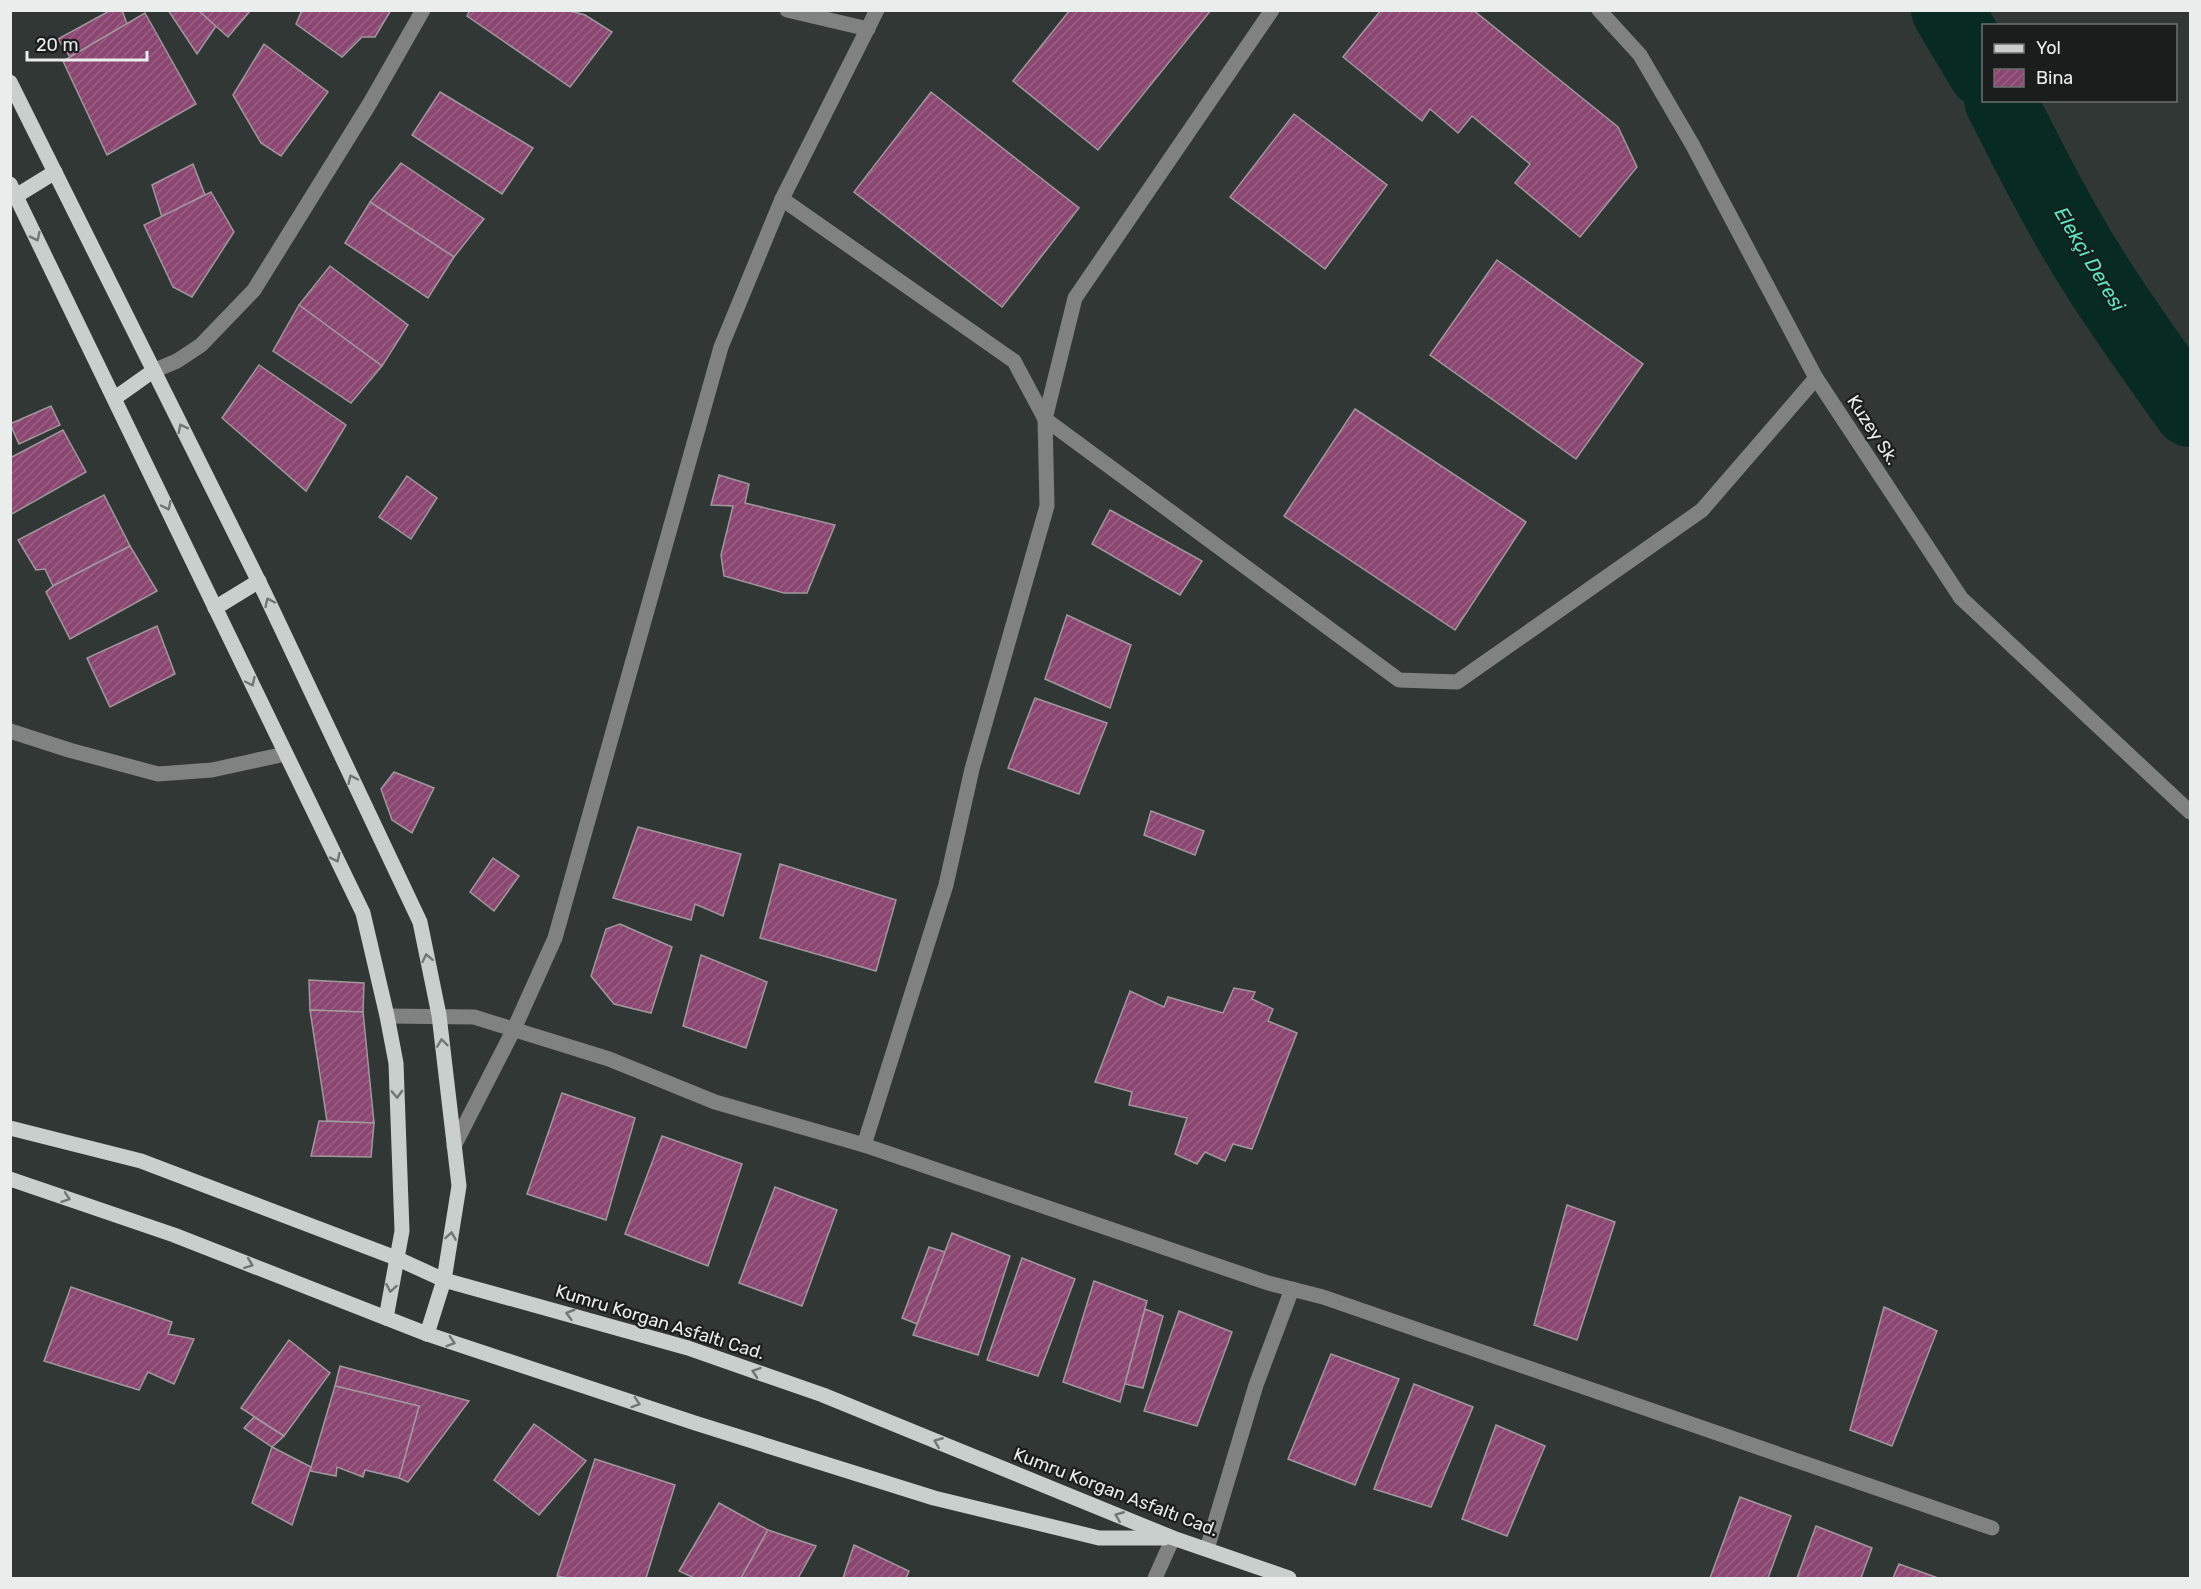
<svg xmlns="http://www.w3.org/2000/svg" width="2201" height="1589" font-family="Rubik,sans-serif">
<style>
.lines{fill:none;stroke-linecap:round;stroke-linejoin:round}
.river{stroke:#082b21;stroke-width:72}
.building{fill:url(#building-hatch);stroke:#a0989c;stroke-width:1.5}
.minor{stroke:#7f8281;stroke-width:15}
.major{stroke:#c8cfcd;stroke-width:15}
.oneway{stroke:#717674}
.labels{text-anchor:middle;dominant-baseline:central;stroke-width:4.5;stroke-linejoin:round;paint-order:stroke}
.street-label{font-size:18px;fill:#e9eeec;stroke:#1a1d1c}
.water-label{font-size:20px;font-style:italic;fill:#57e9c1;stroke:#1a1d1c}
</style>
<defs>
<pattern id="building-hatch" width="6" height="6" patternUnits="userSpaceOnUse" patternTransform="scale(1.5)"><rect width="6" height="6" fill="#8b4671"/><path d="M-1 1l2-2M0 6l6-6M5 7l2-2" fill="none" stroke="#9b6185"/></pattern>
</defs>
<rect width="100%" height="100%" fill="#303734"/>
<g class="lines">
<g class="river">
<polyline points="1947,10 1984,72"/>
<path d="M 2000,100 C 2030,159 2059,217 2094,272 C 2124,320 2157,365 2190,411"/>
</g>
</g>
<g class="building">
<polygon points="111,10 122,10 127,24 70,57 58,39"/>
<polygon points="168,10 198,10 216,26 197,54"/>
<polygon points="198,10 251,10 228,37"/>
<polygon points="302,10 391,10 375,37 362,37 342,57 296,24"/>
<polygon points="470,10 567,10 585,15 612,32 570,87 467,16"/>
<polygon points="1070,10 1211,10 1098,150 1013,81"/>
<polygon points="1381,10 1473,10 1618,127 1637,167 1580,237 1515,183 1530,164 1472,116 1458,133 1430,109 1422,121 1343,57"/>
<polygon points="145,13 196,104 107,155 63,61"/>
<polygon points="264,44 328,92 281,156 261,143 233,95"/>
<polygon points="440,92 533,148 502,194 412,135"/>
<polygon points="931,92 1079,208 1002,307 854,192"/>
<polygon points="1294,114 1387,185 1325,269 1230,197"/>
<polygon points="401,163 484,219 454,257 370,202"/>
<polygon points="193,164 205,195 162,217 152,185"/>
<polygon points="211,192 234,232 192,297 173,287 144,225"/>
<polygon points="370,202 454,257 428,298 345,243"/>
<polygon points="1497,260 1643,364 1576,459 1430,355"/>
<polygon points="330,266 408,325 382,366 299,305"/>
<polygon points="299,305 382,366 351,403 273,351"/>
<polygon points="259,365 346,425 306,491 222,418"/>
<polygon points="51,406 60,425 19,444 10,424"/>
<polygon points="1355,409 1526,522 1455,630 1284,516"/>
<polygon points="63,430 86,472 10,515 10,458"/>
<polygon points="719,475 749,484 745,503 835,525 807,593 784,593 724,576 721,555 733,506 711,505"/>
<polygon points="407,476 437,498 411,539 379,517"/>
<polygon points="104,495 130,546 53,586 45,569 36,570 18,540"/>
<polygon points="1110,510 1202,561 1180,595 1092,544"/>
<polygon points="130,546 157,591 70,639 46,592 53,586"/>
<polygon points="1067,615 1131,645 1110,708 1045,679"/>
<polygon points="157,626 175,674 110,707 87,658"/>
<polygon points="1035,698 1107,723 1079,794 1008,768"/>
<polygon points="394,772 434,788 412,833 392,820 381,789"/>
<polygon points="1151,811 1204,831 1195,855 1144,835"/>
<polygon points="638,827 741,854 723,916 695,904 691,920 613,898"/>
<polygon points="493,858 519,876 494,911 470,892"/>
<polygon points="780,864 896,900 876,971 760,938"/>
<polygon points="620,924 672,947 651,1013 614,1004 591,976 606,929"/>
<polygon points="701,955 767,982 746,1048 683,1026"/>
<polygon points="309,980 364,983 363,1012 310,1010"/>
<polygon points="1234,988 1255,992 1252,999 1273,1009 1268,1021 1297,1033 1252,1149 1233,1144 1225,1161 1205,1152 1197,1164 1175,1154 1187,1118 1129,1105 1132,1092 1095,1082 1130,991 1164,1007 1168,997 1223,1013"/>
<polygon points="310,1010 363,1012 374,1123 327,1121"/>
<polygon points="562,1093 635,1118 606,1220 527,1194"/>
<polygon points="319,1121 374,1123 371,1157 311,1156"/>
<polygon points="662,1136 742,1164 708,1266 625,1234"/>
<polygon points="775,1187 837,1210 802,1306 739,1283"/>
<polygon points="1567,1205 1615,1222 1577,1340 1534,1325"/>
<polygon points="952,1233 1010,1256 978,1355 913,1335"/>
<polygon points="929,1247 945,1252 917,1324 902,1318"/>
<polygon points="1022,1258 1075,1279 1038,1376 987,1360"/>
<polygon points="1094,1281 1147,1301 1120,1402 1063,1382"/>
<polygon points="71,1287 172,1322 168,1334 194,1339 174,1384 148,1372 139,1390 44,1361"/>
<polygon points="1884,1307 1937,1331 1892,1446 1850,1430"/>
<polygon points="1145,1309 1163,1316 1143,1388 1125,1384"/>
<polygon points="1179,1311 1232,1332 1197,1426 1144,1411"/>
<polygon points="289,1340 330,1373 284,1436 241,1408"/>
<polygon points="1331,1354 1399,1379 1355,1485 1288,1459"/>
<polygon points="340,1366 469,1401 408,1482 399,1478 419,1406 335,1386"/>
<polygon points="1414,1384 1473,1407 1431,1507 1374,1489"/>
<polygon points="335,1386 419,1406 399,1478 365,1470 363,1477 337,1467 336,1476 310,1471"/>
<polygon points="254,1417 284,1436 272,1447 244,1428"/>
<polygon points="534,1424 586,1461 539,1515 494,1480"/>
<polygon points="1496,1425 1545,1446 1507,1536 1462,1519"/>
<polygon points="272,1447 311,1467 292,1525 252,1503"/>
<polygon points="595,1459 675,1485 646,1578 567,1578 557,1576"/>
<polygon points="1740,1497 1791,1516 1768,1578 1710,1578"/>
<polygon points="719,1503 768,1530 741,1578 694,1578 679,1571"/>
<polygon points="1816,1526 1872,1548 1861,1578 1797,1578"/>
<polygon points="768,1530 816,1546 798,1578 741,1578"/>
<polygon points="854,1545 909,1571 906,1578 843,1578"/>
<polygon points="1899,1564 1938,1578 1893,1578"/>
</g>
<g class="lines">
<g class="minor">
<polyline points="787,10 868,29"/>
<polyline points="1599,10 1640,55 1692,144 1816,378 1961,598 2190,812"/>
<polyline points="782,199 1014,361 1045,419 1399,680 1457,682 1702,510 1816,378"/>
<polyline points="153,371 177,361 201,345 254,290 370,103 423,10"/>
<polyline points="10,731 69,750 158,774 212,770 285,754"/>
<polyline points="387,1016 474,1017 609,1059 715,1102 864,1145 1268,1283 1323,1297 1992,1528"/>
<polyline points="864,1145 946,885 972,769 1047,506 1045,419 1075,298 1272,10"/>
<polyline points="454,1146 514,1029 555,938 721,347 782,199 877,10"/>
<polyline points="1207,1549 1256,1385 1292,1289"/>
<polyline points="1155,1578 1173,1538"/>
</g>
<g class="major">
<polyline points="10,82 265,594 420,922 439,1015 459,1186 444,1280 427,1334"/>
<polyline points="10,184 363,913 387,1016 396,1063 402,1231 386,1318"/>
<polyline points="16,196 55,172"/>
<polyline points="115,398 153,371"/>
<polyline points="215,608 259,581"/>
<polyline points="10,1128 141,1161 396,1258 444,1280 688,1348 823,1395 1173,1538 1289,1578"/>
<polyline points="10,1179 174,1235 427,1334 695,1423 934,1498 1099,1538 1164,1538"/>
</g>
</g>
<defs><path id="oneway-chevron" d="M-2-3.5L2.5 0L-2 3.5" fill="none" stroke-width="1.6" stroke-linecap="round" stroke-linejoin="round" transform="scale(1.5)"/></defs>
<g class="oneway">
<use href="#oneway-chevron" transform="translate(36 237) rotate(64)"/>
<use href="#oneway-chevron" transform="translate(182 428) rotate(-117)"/>
<use href="#oneway-chevron" transform="translate(167 506) rotate(65)"/>
<use href="#oneway-chevron" transform="translate(269 602) rotate(-115)"/>
<use href="#oneway-chevron" transform="translate(251 682) rotate(65)"/>
<use href="#oneway-chevron" transform="translate(352 779) rotate(-115)"/>
<use href="#oneway-chevron" transform="translate(336 858) rotate(64)"/>
<use href="#oneway-chevron" transform="translate(427 958) rotate(-102)"/>
<use href="#oneway-chevron" transform="translate(442 1043) rotate(-97)"/>
<use href="#oneway-chevron" transform="translate(397 1094) rotate(88)"/>
<use href="#oneway-chevron" transform="translate(66 1198) rotate(19)"/>
<use href="#oneway-chevron" transform="translate(451 1236) rotate(-81)"/>
<use href="#oneway-chevron" transform="translate(249 1264) rotate(21)"/>
<use href="#oneway-chevron" transform="translate(391 1288) rotate(100)"/>
<use href="#oneway-chevron" transform="translate(570 1314) rotate(-164)"/>
<use href="#oneway-chevron" transform="translate(451 1342) rotate(18)"/>
<use href="#oneway-chevron" transform="translate(756 1372) rotate(-161)"/>
<use href="#oneway-chevron" transform="translate(636 1403) rotate(18)"/>
<use href="#oneway-chevron" transform="translate(938 1442) rotate(-158)"/>
<use href="#oneway-chevron" transform="translate(1119 1516) rotate(-158)"/>
</g>
<g class="labels">
<g class="street-label">
<text transform="translate(1873 430) rotate(57)">Kuzey Sk.</text>
<text transform="translate(660 1322) rotate(17)">Kumru Korgan Asfaltı Cad.</text>
<text transform="translate(1116 1492) rotate(21)">Kumru Korgan Asfaltı Cad.</text>
</g>
<g class="water-label">
<text transform="translate(2090 259) rotate(59)">Elekçi Deresi</text>
</g>
</g>
<rect width="2201" height="1589" fill="none" stroke="#e9eeec" stroke-width="24"/>
<rect x="1982" y="24" width="195" height="78" fill="#1a1d1c" stroke="#6d716f" stroke-width="1.5"/>
<rect x="1994" y="44" width="30" height="9" fill="#c8cfcd" stroke="#6d716f" stroke-width="1.5"/>
<text x="2036" y="54" font-size="18" fill="#e9eeec">Yol</text>
<rect x="1994" y="69" width="30" height="18" fill="url(#building-hatch)" stroke="#6d716f" stroke-width="1.5"/>
<text x="2036" y="84" font-size="18" fill="#e9eeec">Bina</text>
<path d="M27 51v9h120v-9" fill="none" stroke="#e9eeec" stroke-width="3"/>
<text x="36" y="51" font-size="18" fill="#e9eeec" stroke="#1a1d1c" stroke-width="4.5" paint-order="stroke">20 m</text>
</svg>
